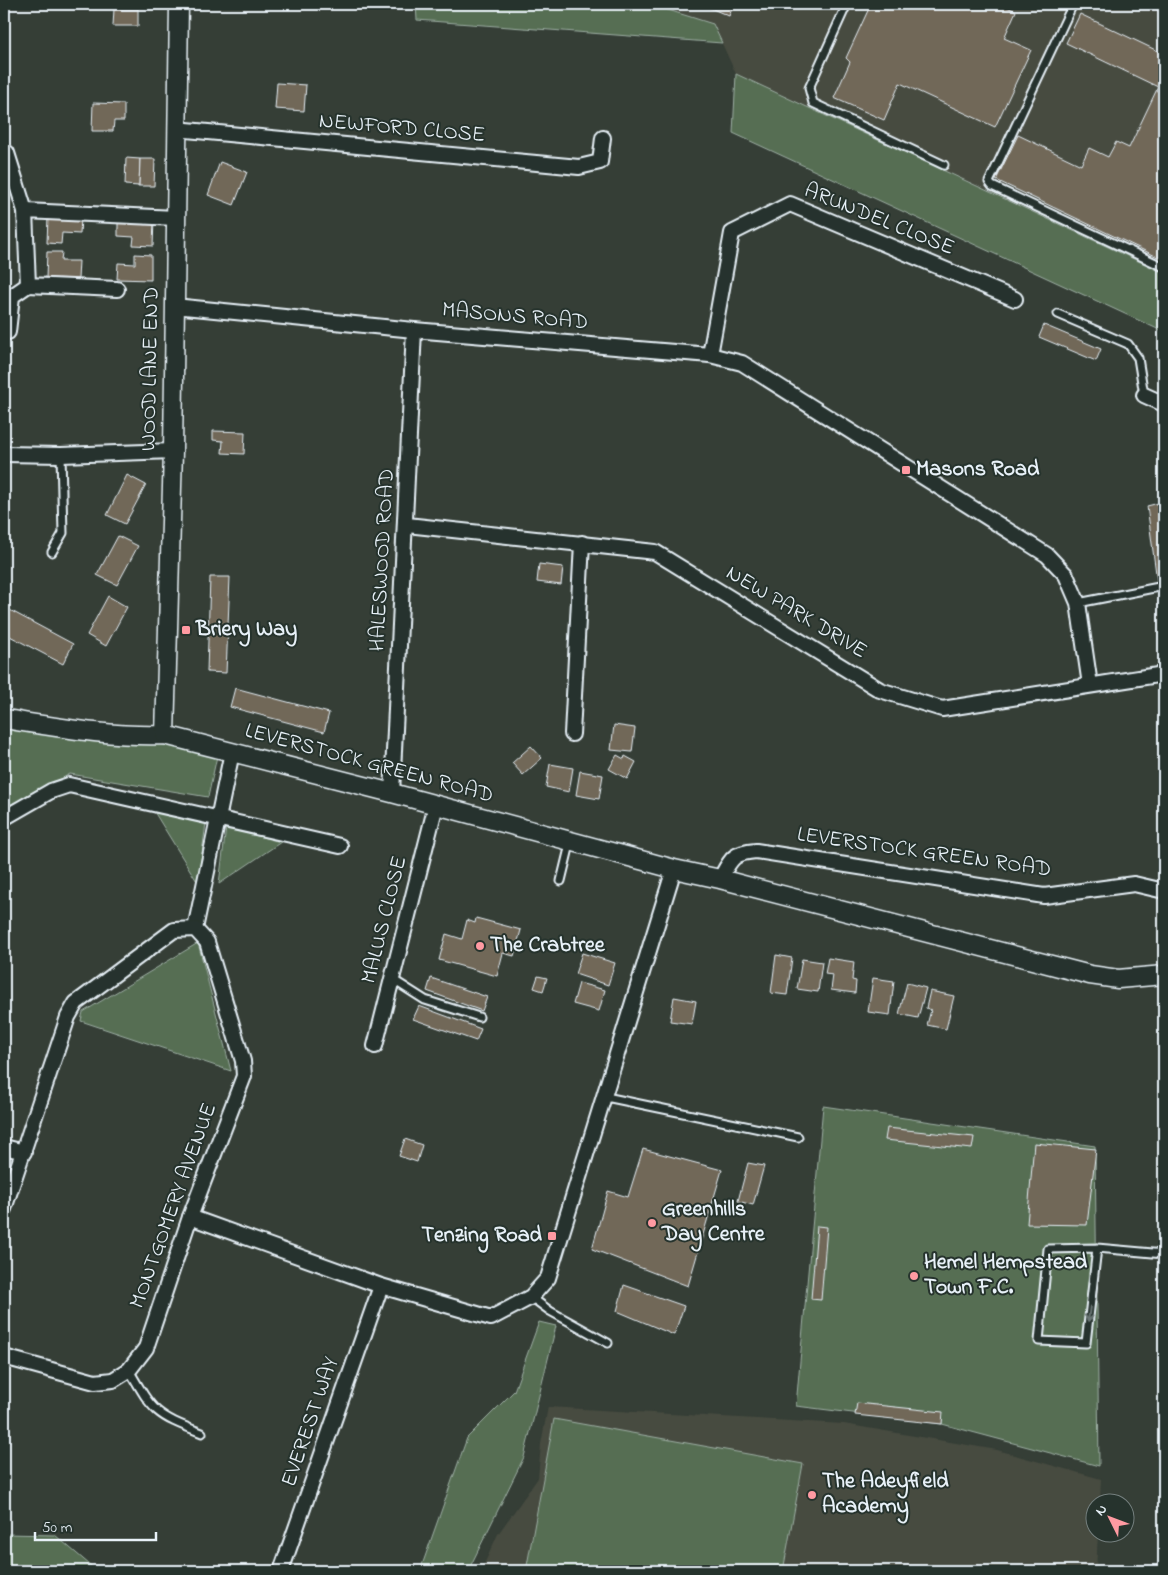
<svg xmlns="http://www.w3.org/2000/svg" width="1168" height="1575" font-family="'Indie Flower',sans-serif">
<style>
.built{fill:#474b40}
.green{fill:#566e53;stroke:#9fb0a6}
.building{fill:#716859;stroke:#e8f1f8}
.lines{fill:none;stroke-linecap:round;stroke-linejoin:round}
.service-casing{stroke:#e8f1f8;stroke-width:11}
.minor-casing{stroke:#e8f1f8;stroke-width:18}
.tertiary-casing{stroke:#e8f1f8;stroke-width:21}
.service{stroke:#26332d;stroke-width:7}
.minor{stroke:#26332d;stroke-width:14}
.tertiary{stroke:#26332d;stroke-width:18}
.oneway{stroke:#6a7674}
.poi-dot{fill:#ff9aa2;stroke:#26332d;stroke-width:2}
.labels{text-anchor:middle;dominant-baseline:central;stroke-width:4;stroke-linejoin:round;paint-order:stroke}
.street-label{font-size:22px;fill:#e8f1f8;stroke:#26332d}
.poi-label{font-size:22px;font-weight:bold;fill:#e8f1f8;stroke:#26332d;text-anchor:start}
</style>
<rect width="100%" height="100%" fill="#353e36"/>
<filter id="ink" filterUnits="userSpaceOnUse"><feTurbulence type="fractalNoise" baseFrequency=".02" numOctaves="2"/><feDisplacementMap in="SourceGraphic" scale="10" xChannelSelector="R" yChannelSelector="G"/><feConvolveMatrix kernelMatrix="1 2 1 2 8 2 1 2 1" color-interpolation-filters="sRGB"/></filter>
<g filter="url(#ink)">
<g class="built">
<polygon points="649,4 1164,4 1164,273 736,74 713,24"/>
<polygon points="548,1407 844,1424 997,1450 1101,1479 1100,1502 1096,1502 1096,1532 1098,1533 1096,1571 481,1571 498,1534 538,1478 541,1444"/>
</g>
<g class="green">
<polygon points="416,4 649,4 713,24 722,43 417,20"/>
<polygon points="736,74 1164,273 1164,332 733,133"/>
<polygon points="4,727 168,741 217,756 208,797 70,774 4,810"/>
<polygon points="153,810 206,823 198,883"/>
<polygon points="226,828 281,842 219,884"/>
<polygon points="198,943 231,1071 81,1021 83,1012"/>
<polygon points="823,1106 1095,1146 1099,1466 942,1424 796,1406"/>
<polygon points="539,1322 556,1326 524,1457 468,1571 420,1571 467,1438 514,1391"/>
<polygon points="554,1419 803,1464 783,1571 526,1571"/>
<polygon points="4,1534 55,1535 97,1571 4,1571"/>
</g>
<g class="building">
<polygon points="701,4 734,4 729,16"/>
<polygon points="871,4 1000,4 1016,11 1004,38 1031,50 995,127 900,83 884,120 834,98 850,62 846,58"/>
<polygon points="114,9 138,9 138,26 113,26"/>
<polygon points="1080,14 1164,54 1164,260 996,180 1018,135 1081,165 1089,148 1108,157 1116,142 1129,148 1158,87 1066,43"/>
<polygon points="277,83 306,85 304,111 275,109"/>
<polygon points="93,103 124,104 124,121 114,121 113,131 92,131"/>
<polygon points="126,158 140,159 139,186 125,185"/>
<polygon points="140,159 155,159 154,186 139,186"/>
<polygon points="220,162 247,172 234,205 208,195"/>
<polygon points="48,217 81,218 80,234 62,233 61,244 47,243"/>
<polygon points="118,219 154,220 153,246 133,245 134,237 118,236"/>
<polygon points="47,252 62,252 61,261 79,261 78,279 46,278"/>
<polygon points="135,254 151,255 151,280 117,279 118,263 135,264"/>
<polygon points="1044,325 1101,349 1096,361 1039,337"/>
<polygon points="213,431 245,432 244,454 222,453 223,441 213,440"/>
<polygon points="127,475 146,485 125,524 107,515"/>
<polygon points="1159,503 1164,537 1164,580 1157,581 1147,506"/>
<polygon points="118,536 138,546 117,585 97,575"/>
<polygon points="539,564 563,567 561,585 537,582"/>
<polygon points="210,577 230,577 226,673 207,672"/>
<polygon points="108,596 127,607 106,646 87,635"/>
<polygon points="4,607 73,644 63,664 4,633"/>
<polygon points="235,688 329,713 324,732 230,707"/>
<polygon points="614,725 635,728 632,752 611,750"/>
<polygon points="531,746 542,758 523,775 512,763"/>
<polygon points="617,755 624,759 625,756 636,762 627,779 609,769"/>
<polygon points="550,764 573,768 569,792 546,787"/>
<polygon points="580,771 603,775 599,799 576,795"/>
<polygon points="476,918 521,930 514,956 503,953 497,976 439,960 446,934 462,939 467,920 475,923"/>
<polygon points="582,953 615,963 608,985 575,974"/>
<polygon points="776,955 792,958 787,995 771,993"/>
<polygon points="828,958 854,962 852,980 856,981 855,993 831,990 833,975 825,974"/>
<polygon points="802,959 822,962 818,992 797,989"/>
<polygon points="538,976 547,978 543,991 534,988"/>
<polygon points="431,978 487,997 482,1011 427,991"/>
<polygon points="873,978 894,981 890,1015 868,1012"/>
<polygon points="579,983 605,990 599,1011 573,1004"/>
<polygon points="907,983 926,988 918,1018 899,1014"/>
<polygon points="930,991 954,996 946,1029 927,1025 931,1010 926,1008"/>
<polygon points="674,997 696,1001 692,1024 670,1021"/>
<polygon points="419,1006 481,1029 476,1041 413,1019"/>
<polygon points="887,1128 974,1137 972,1149 885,1140"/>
<polygon points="405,1139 422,1145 417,1162 399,1156"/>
<polygon points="1034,1143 1096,1149 1087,1225 1027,1224"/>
<polygon points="643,1149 722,1170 688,1286 592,1249 608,1191 628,1197"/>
<polygon points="748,1163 764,1166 753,1205 738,1201"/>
<polygon points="817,1226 827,1227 821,1300 811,1299"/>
<polygon points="624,1285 684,1306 674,1335 617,1311"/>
<polygon points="857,1403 943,1412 942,1424 855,1415"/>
</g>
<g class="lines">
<g class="service-casing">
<g id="service">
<polyline points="847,4 809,88 813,103 944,165"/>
<polyline points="1073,4 989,182 992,186 1164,267"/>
<polyline points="1058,314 1128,344 1138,358 1144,395"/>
<polyline points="52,552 63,533 61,455"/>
<polyline points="1078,603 1164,586"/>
<polyline points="561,881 571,840"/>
<polyline points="392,979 425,1000 479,1017"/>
<polyline points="606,1097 798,1137"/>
<polyline points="1097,1248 1086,1343 1039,1341 1048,1249 1097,1248 1164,1254"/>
<polyline points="531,1297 550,1311 608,1343"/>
<path d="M 129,1370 C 154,1413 155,1415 202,1433"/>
</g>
</g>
<g class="minor-casing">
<g id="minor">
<polyline points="176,129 579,167 600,162 603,138"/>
<polyline points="4,153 7,153 25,211"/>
<polyline points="117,289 28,285 25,211 176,218"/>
<polyline points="174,306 414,330 710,355 742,363 1047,555 1066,575 1078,603 1090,685"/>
<polyline points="4,332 8,332 12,296 28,285"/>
<polyline points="710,355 732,233 790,204 1015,299"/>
<polyline points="1144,395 1164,404"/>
<polyline points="4,454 61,455 173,451"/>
<polyline points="407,525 655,552 880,690 942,709 1164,674"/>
<polyline points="572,734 582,543"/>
<polyline points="392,793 414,330"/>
<polyline points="4,818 51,791 69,785 340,846"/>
<path d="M 720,879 C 731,859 732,853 756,851 L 1044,896 L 1134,884 L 1164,891"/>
<polyline points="195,929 232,752"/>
<polyline points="375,1046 436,805"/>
<polyline points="4,1147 24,1152"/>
<polyline points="4,1209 68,1017 76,1003 174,930 195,929 207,942 243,1061 244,1076 190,1217 146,1348 129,1370 113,1380 95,1382 4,1357"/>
<polyline points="190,1217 381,1286 491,1318 531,1297 548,1278 674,869"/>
<polyline points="281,1571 381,1286"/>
</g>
</g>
<g class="tertiary-casing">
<g id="tertiary">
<path d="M 4,719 C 57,727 111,737 165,735 L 392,793 L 674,869 L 720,879 L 1090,975 L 1118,979 L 1164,975"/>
<polyline points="165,735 173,451 179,4"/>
</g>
</g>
<use href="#service" class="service"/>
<use href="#minor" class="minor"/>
<use href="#tertiary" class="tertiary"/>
</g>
<defs><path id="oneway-shaft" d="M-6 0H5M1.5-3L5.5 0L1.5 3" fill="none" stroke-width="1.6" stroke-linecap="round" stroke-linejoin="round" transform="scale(1.25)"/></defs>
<use class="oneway" href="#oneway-shaft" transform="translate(1089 1314) rotate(97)"/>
</g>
<g class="poi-dot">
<rect x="901" y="465" width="10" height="10" rx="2.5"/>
<rect x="181" y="625" width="10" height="10" rx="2.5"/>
<circle cx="480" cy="946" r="5"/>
<circle cx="652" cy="1223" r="5"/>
<rect x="547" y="1231" width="10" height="10" rx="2.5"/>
<circle cx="914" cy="1276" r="5"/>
<circle cx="812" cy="1495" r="5"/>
</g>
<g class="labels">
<g class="street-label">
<text transform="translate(402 129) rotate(5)">NEWFORD CLOSE</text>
<text transform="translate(879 220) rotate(22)">ARUNDEL CLOSE</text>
<text transform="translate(515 317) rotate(5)">MASONS ROAD</text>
<text transform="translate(151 369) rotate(-89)">WOOD LANE END</text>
<text transform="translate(383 560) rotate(-87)">HALESWOOD ROAD</text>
<text transform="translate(796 613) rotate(31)">NEW PARK DRIVE</text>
<text transform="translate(369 764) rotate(15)">LEVERSTOCK GREEN ROAD</text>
<text transform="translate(924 853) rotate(8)">LEVERSTOCK GREEN ROAD</text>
<text transform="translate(385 920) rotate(-76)">MALUS CLOSE</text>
<text transform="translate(174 1206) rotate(-70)">MONTGOMERY AVENUE</text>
<text transform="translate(311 1422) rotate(-71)">EVEREST WAY</text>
</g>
<g class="poi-label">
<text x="916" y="470">Masons Road</text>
<text x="196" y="630">Briery Way</text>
<text x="490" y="946">The Crabtree</text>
<text x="662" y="1210">Greenhills<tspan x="662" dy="25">Day Centre</tspan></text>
<text x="542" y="1236" text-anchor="end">Tenzing Road</text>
<text x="924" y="1263">Hemel Hempstead<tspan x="924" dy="25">Town F.C.</tspan></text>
<text x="822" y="1482">The Adeyfield<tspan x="822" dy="25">Academy</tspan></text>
</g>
</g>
<rect width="1168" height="1575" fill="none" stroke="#26332d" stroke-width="20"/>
<rect x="10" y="10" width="1148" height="1555" fill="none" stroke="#e8f1f8" stroke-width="2" filter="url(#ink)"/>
<g transform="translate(1110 1518) rotate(312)"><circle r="24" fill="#26332d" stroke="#747f7e"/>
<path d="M0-4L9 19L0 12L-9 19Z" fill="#ff9aa2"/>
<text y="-8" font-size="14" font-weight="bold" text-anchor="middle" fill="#e8f1f8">N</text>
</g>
<path d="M35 1532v8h121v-8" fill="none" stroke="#e8f1f8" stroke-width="2.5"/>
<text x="42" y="1532" font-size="15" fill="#e8f1f8" stroke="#26332d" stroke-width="4" paint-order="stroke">50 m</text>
</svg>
